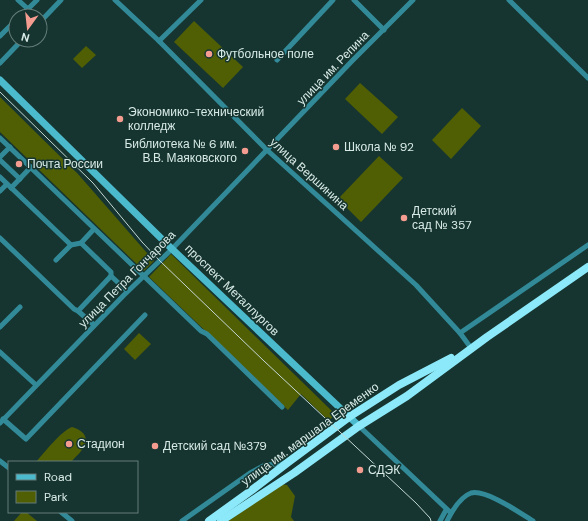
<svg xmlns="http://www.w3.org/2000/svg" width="588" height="521" font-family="'DM Sans',sans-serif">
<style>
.green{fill:#505e04}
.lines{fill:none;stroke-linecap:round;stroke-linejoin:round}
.minor{stroke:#328a99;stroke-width:5}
.secondary{stroke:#4cbacd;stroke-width:7}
.trunk{stroke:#8ce9f9;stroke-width:8}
.tram{stroke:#c4d8d4;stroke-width:1}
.poi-dot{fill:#f59c91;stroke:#163530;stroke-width:1.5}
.labels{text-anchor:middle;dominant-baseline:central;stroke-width:3;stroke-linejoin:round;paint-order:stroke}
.poi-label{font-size:12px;fill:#d8eae6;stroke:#163530;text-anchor:start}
.street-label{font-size:12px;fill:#d8eae6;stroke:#163530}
</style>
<rect width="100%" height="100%" fill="#163530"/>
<g class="green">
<polygon points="194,21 243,67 223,88 174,42"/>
<polygon points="86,46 96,55 82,68 73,59"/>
<polygon points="360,83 398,117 382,134 345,99"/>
<polygon points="0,97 78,174 154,261 144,271 0,132"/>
<polygon points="462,108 481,126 451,159 432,140"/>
<polygon points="379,156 403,178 361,222 338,199"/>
<polygon points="171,254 335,414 329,421 301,394 288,410 149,277"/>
<polygon points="139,333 151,344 135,360 124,349"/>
<path d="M 72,427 C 76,428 80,430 83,433 C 92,444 77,455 71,462 L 36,462 C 44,453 61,431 72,427 Z"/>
<polygon points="281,484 287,485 295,496 291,517 294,521 228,521"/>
<polygon points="22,512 26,512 37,521 14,521"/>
</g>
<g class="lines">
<g class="minor">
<polyline points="18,0 28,9"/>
<polyline points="115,0 159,41 267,150 416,285 460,333 471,348"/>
<polyline points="354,0 384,30"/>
<polyline points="509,0 588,78"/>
<polyline points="21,16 37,0"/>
<polyline points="40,22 61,0"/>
<polyline points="0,36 16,20"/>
<polyline points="159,41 201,0"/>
<polyline points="277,60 333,0"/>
<polyline points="0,63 22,40"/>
<polyline points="0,138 201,331 207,334 282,407"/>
<polyline points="0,157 10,147"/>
<polyline points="0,160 20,179"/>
<polyline points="0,177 71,245"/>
<polyline points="11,188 31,167"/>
<polyline points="0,191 7,184"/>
<polyline points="0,238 74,309 78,311 94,325"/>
<polyline points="56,260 71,245 81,243 94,229"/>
<polyline points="111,276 127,291"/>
<polyline points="78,311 111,276 111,272 81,243"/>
<polyline points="0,327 20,307"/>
<polyline points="460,333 588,245"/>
<polyline points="0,352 36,385"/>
<polyline points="3,419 26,439 145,315"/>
<polyline points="0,423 124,295 172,249 352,61 413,0"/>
<polyline points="359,426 451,513"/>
<polyline points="0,461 9,468"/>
<polyline points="61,512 72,521"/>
<polyline points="182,521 250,473 265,465 286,463"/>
<polyline points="440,521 446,510"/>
<path d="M 447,521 C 452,511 460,497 471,493 C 486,489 520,513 533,521"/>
</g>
<polyline class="secondary" points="0,80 172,249 359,426"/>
<g class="trunk">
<polyline points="209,521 252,490 287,463 349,417 399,385 451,358"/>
<polyline points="221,521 294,473 359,426 407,396 487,337 588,267"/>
</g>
<polyline class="tram" points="0,92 93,183 142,242 160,261 264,361 416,503 430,518 431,521"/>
</g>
<g class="poi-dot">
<circle cx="209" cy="54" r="4"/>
<circle cx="120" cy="119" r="4"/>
<circle cx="336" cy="147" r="4"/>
<circle cx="245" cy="151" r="4"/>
<circle cx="19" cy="164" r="4"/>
<circle cx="404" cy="218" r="4"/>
<circle cx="69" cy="444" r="4"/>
<circle cx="155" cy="446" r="4"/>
<circle cx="360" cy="470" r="4"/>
</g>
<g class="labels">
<g class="poi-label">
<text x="217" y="54">Футбольное поле</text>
<text x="128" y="112">Экономико-технический<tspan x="128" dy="14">колледж</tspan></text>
<text x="237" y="144" text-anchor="end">Библиотека № 6 им.<tspan x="237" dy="14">В.В. Маяковского</tspan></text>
<text x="344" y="147">Школа № 92</text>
<text x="27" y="164">Почта России</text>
<text x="412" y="211">Детский<tspan x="412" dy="14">сад № 357</tspan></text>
<text x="77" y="444">Стадион</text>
<text x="163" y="446">Детский сад №379</text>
<text x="368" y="470">СДЭК</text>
</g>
<g class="street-label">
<text transform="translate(333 68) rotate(-46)">улица им. Репина</text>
<text transform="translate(309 174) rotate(42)">улица Вершинина</text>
<text transform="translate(127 279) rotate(-45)">улица Петра Гончарова</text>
<text transform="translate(232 290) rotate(44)">проспект Металлургов</text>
<text transform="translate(310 434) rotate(-36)">улица им. маршала Еременко</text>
</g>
</g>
<rect x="8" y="461" width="130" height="52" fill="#163530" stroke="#647d79"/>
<rect x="16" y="474" width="20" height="6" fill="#4cbacd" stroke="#647d79"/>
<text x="44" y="481" font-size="12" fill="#d8eae6">Road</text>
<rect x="16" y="491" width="20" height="12" fill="#505e04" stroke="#647d79"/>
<text x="44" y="501" font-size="12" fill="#d8eae6">Park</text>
<g transform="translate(28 28) rotate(195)"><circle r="19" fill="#163530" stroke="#647d79"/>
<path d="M0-3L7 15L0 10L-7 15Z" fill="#f59c91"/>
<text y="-6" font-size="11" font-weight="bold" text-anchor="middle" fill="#d8eae6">N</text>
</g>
</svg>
